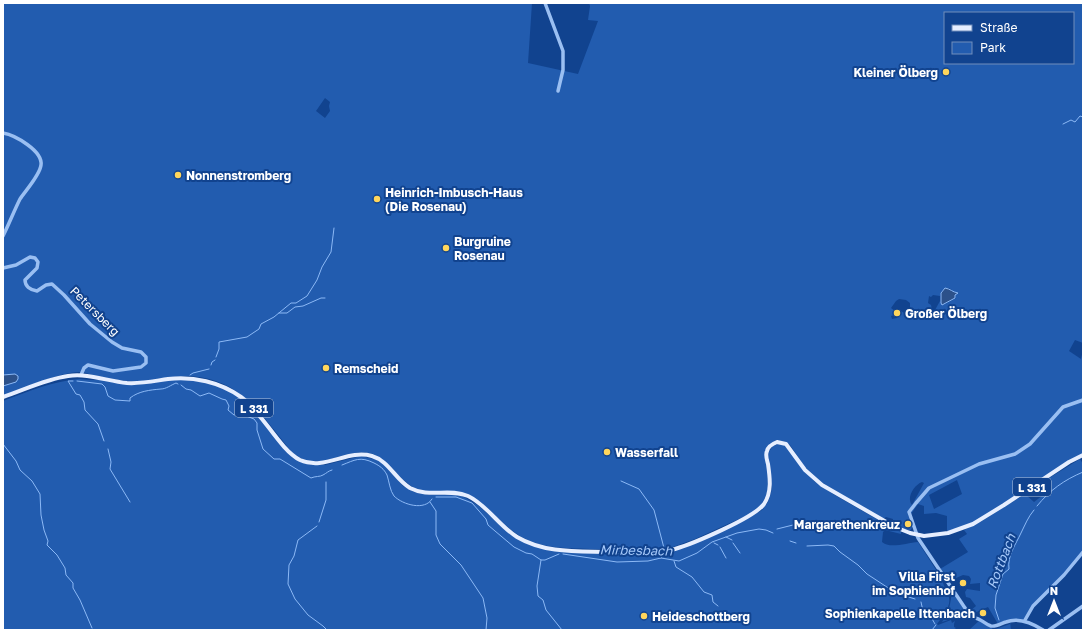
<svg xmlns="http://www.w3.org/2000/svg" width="1086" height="633" font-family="'Golos Text',sans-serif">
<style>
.green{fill:#225caf;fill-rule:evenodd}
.water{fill:#2c518a;stroke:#8cb9f6}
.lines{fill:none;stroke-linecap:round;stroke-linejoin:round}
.stream{stroke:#8cb9f6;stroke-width:1}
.minor{stroke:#9abff2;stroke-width:3.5}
.major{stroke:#e6eeff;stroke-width:4}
.poi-dot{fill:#ffd65c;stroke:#11438f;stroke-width:1.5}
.labels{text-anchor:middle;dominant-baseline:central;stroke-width:4;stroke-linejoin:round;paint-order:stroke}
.shield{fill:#11438f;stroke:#b8c7dd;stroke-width:1}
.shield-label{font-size:11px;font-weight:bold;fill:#fff}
.poi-label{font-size:12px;font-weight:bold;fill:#fff;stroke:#11438f;text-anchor:start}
.street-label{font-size:12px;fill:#fff;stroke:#11438f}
.water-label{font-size:13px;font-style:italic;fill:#a6c9fa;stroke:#11438f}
</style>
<rect width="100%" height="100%" fill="#11438f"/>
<g class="green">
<path d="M 3,3 L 532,3 L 528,63 L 578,74 L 598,21 L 588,20 L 590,6 L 589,3 L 1083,3 L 1083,343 L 1075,340 L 1069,351 L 1081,359 L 1083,350 L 1083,453 L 981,519 L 963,527 L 947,531 L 947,516 L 936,513 L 924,514 L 924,506 L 918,504 L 911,514 L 908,514 L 912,528 L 910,531 L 898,526 L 893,522 L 893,519 L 886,517 L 883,519 L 821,482 L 805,467 L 790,445 L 786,442 L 776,440 L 767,447 L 768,488 L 766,496 L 761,505 L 752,513 L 695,539 L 670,548 L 654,550 C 633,550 612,550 590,549 C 565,548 539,549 517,534 C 500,523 487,503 468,495 C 451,487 432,496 415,488 C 398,479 390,461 373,454 C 352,447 331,464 310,461 C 303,460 297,456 292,452 C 261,416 245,381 191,376 C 171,375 151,382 131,381 C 118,381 102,377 89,374 C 86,373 84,372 81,372 C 62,371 22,389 3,396 ZM 945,13 L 1073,13 L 1073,63 L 945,63 ZM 325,98 L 330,102 L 329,106 L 330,111 L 325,118 L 316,111 ZM 945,288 L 949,288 L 954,292 L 958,292 L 955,295 L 956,298 L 947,303 L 942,305 L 940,301 L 935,310 L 932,310 L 931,305 L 928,303 L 929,296 L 931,297 L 933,295 L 940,296 L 941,292 ZM 899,299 L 906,300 L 910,303 L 910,307 L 906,314 L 901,311 L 897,315 L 897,318 L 892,319 L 891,316 L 894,315 L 895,311 L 891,308 L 896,301 ZM 957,480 L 962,494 L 934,509 L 929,495 ZM 922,482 L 924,483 L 912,505 C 906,498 914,485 922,482 Z"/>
<path d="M 80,379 L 90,380 L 102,380 L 132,385 L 181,379 L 208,383 L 230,391 L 251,407 L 290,455 L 312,465 L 325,465 L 361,456 L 378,460 L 386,466 L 403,486 L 414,492 L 428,495 L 456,494 L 464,497 L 479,506 L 511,535 L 548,550 L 655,553 L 702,540 L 754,515 L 762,510 L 768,502 L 772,489 L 768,453 L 773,446 L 778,444 L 784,445 L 788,448 L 801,467 L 814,481 L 833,494 L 894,529 L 901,532 L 901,534 L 885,530 L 883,532 L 882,542 C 889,549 907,543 918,542 L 942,579 C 943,585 946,588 948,594 C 953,605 943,616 937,624 L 938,625 L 951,620 L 952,623 L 955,621 L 962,620 L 955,621 L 954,624 L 954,627 L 956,628 L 953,630 L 3,630 L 3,401 C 29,391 53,381 80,379 Z"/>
<polygon points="1080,459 1083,464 1083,554 1033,606 1026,620 1008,620 998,624 988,607 972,614 970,611 976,606 970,598 966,597 965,592 967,589 980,591 980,583 970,584 971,579 969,576 963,575 949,581 940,569 968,552 959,539 967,534 964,530 982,521 1025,494 1034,502 1047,492 1041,483"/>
<path d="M 952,592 L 969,616 L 967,617 L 954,618 L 942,622 C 950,611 950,604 952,592 Z"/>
<polygon points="980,620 992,628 993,630 1010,624 1010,621 1011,630 969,630"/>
</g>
<g class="water">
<path d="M 945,288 C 951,289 952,292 958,293 L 955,295 L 955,298 L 942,305 L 941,303 L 941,293 Z"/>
<polygon points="15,374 18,376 18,379 16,382 3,386 3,375"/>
</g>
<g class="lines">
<g class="stream">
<polyline points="1063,124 1071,120 1075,122 1080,116 1083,117"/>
<polyline points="279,313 287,313 295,307 303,306 321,298 325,298"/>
<polyline points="216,357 219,349 219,342 247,337 259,329 261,324 274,317 291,303 296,303 307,296 317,280 322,267 331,252 334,228"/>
<polyline points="211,365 212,362 215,360"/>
<polyline points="190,375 193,373 209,369"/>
<polyline points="73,381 68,381 76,394 80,395 84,402 85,410 98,424 104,441"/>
<path d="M 77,381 L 102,384 L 105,387 L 108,396 L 115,400 L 130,401 L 130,398 C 139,391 150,390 161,389 C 166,389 171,385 176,383 L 178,384"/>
<path d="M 181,385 L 186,389 L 191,390 L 200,396 L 209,393 L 222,399 L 226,400 L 229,406 L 228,410 L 234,415 L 244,415 L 254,419 L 257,423 L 257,430 L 263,449 L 274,459 L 280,459 L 311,478 C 315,476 320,477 323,475 C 327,473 328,471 332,470"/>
<polyline points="3,444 16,461 20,470 32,481 40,494 41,515 44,530 48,541 47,545 57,555 65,568 66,575 73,583 73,588 80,600 92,628"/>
<polyline points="108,449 111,462 110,469 130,502"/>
<path d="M 342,465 C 355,460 360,456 374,463 C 380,466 384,469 387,475 C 389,481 390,491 394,496 C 403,505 425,511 432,499"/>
<polyline points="621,481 639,489 654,510 664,548"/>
<polyline points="436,497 456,497 472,503 486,519 488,525 495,531 514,547 526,553 532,554 541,560 545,560 559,554"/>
<polyline points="430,502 436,511 436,535 440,544 461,565 483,598 487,618 486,630"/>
<path d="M 1037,506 C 1050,490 1064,480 1083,472"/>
<polyline points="319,522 326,500 326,482"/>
<polyline points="317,526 298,540 294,556 289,565 288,584 295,599 308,615 323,626 327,630"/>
<polyline points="777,529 801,523"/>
<polyline points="726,537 732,540"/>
<polyline points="790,541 796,543"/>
<polyline points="714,543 718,545"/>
<polyline points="733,543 740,553"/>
<polyline points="807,546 828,545 834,546 840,552 858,565 867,574 896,593 915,599"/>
<polyline points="720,547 726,558"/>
<polyline points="563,554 617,562 648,561 661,558 679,561 697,553 712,542 737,533 759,529 766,530 773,533"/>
<polyline points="661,558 664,555"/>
<polyline points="541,560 537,586 538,596 543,600 546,610 562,630"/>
<polyline points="674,561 676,567 692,577 704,592 712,595 713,602 718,606"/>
<polyline points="921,602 923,611 931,617 935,624"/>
<path d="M 999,620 L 995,608 L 996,595 L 1003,574 L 1009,569 C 1007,556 1016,544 1021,533 C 1025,525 1028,517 1034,510"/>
<polyline points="932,630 936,625"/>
</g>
<g class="minor">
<polyline points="545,3 563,51 563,70 558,91"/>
<path d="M 3,133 C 15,135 43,151 41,165 C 40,175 26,190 20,199 C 14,211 9,224 3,236"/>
<path d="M 3,268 L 16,265 L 30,257 L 35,258 L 38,262 L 37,268 L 25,280 C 25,286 30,290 37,291 L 46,285 L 52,284 L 64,295 L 90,324 L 112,342 L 122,348 L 141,352 L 146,357 L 146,363 L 141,367 L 113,371 L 88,365 L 84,368 L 81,375"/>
<polyline points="1025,620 1033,606 1064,575 1083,552"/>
<path d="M 1043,630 C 1032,623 1019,617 1006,622 C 1002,623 996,627 991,626 C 984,624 981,618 974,618 L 965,608 L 918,538 L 909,512 L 916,503 L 929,488 L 979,464 L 1015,454 L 1030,444 L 1063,407 L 1083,400"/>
<polyline points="1049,630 1083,606"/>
</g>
<path class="major" d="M 3,397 C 24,390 46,379 68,376 C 88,373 107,381 127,383 C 141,384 154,381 168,379 C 193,376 220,382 241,397 C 263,413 279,449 300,460 C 325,471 347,449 372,456 C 389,461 395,479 410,488 C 429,498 449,488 468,496 C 487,505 499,526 517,537 C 546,554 579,551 611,552 C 632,552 654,554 675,549 C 692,544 754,518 764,504 C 772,492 770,478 768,464 C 767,460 765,455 767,451 C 768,446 772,444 777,442 L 786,444 L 805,470 L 822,485 L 895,527 L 910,533 L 924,536 L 948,533 L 973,524 L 1004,505 L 1069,462 L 1083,455"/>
</g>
<g class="poi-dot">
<circle cx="946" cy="72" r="4"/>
<circle cx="178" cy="175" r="4"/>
<circle cx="377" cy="199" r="4"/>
<circle cx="446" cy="248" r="4"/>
<circle cx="897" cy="313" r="4"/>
<circle cx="326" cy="368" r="4"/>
<circle cx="607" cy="452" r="4"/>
<circle cx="908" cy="524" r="4"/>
<circle cx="963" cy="583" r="4"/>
<circle cx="983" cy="613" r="4"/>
<circle cx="644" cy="616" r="4"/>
</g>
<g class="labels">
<g class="shield">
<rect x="235" y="399" width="38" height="18" rx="3"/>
<rect x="1013" y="478" width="38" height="18" rx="3"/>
</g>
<g class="shield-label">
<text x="254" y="408">L 331</text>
<text x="1032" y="487">L 331</text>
</g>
<g class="poi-label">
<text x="938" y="72" text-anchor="end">Kleiner Ölberg</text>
<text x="186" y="175">Nonnenstromberg</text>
<text x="385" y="192">Heinrich-Imbusch-Haus<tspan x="385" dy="14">(Die Rosenau)</tspan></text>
<text x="454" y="241">Burgruine<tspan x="454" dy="14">Rosenau</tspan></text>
<text x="905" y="313">Großer Ölberg</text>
<text x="334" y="368">Remscheid</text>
<text x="615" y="452">Wasserfall</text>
<text x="900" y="524" text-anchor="end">Margarethenkreuz</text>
<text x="955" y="576" text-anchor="end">Villa First<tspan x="955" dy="14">im Sophienhof</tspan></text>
<text x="975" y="613" text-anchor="end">Sophienkapelle Ittenbach</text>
<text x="652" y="616">Heideschottberg</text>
</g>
<g class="street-label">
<text transform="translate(95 311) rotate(45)">Petersberg</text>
</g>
<g class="water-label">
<text transform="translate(636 550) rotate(1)">Mirbesbach</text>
<text transform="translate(1001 561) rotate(-69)">Rottbach</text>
</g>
</g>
<rect width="1086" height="633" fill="none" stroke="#ffffff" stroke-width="8"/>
<rect x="944" y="12" width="130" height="52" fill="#11438f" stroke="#708ebc"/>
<rect x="952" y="25" width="20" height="6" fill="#e6eeff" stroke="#708ebc"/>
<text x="980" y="32" font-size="12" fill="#ffffff">Straße</text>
<rect x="952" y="42" width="20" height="12" fill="#225caf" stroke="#708ebc"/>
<text x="980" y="52" font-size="12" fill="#ffffff">Park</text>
<g transform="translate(1054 601)" stroke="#11438f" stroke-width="3" paint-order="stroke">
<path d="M0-3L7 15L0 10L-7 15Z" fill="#ffffff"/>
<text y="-6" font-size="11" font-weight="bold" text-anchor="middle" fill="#ffffff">N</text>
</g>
</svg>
